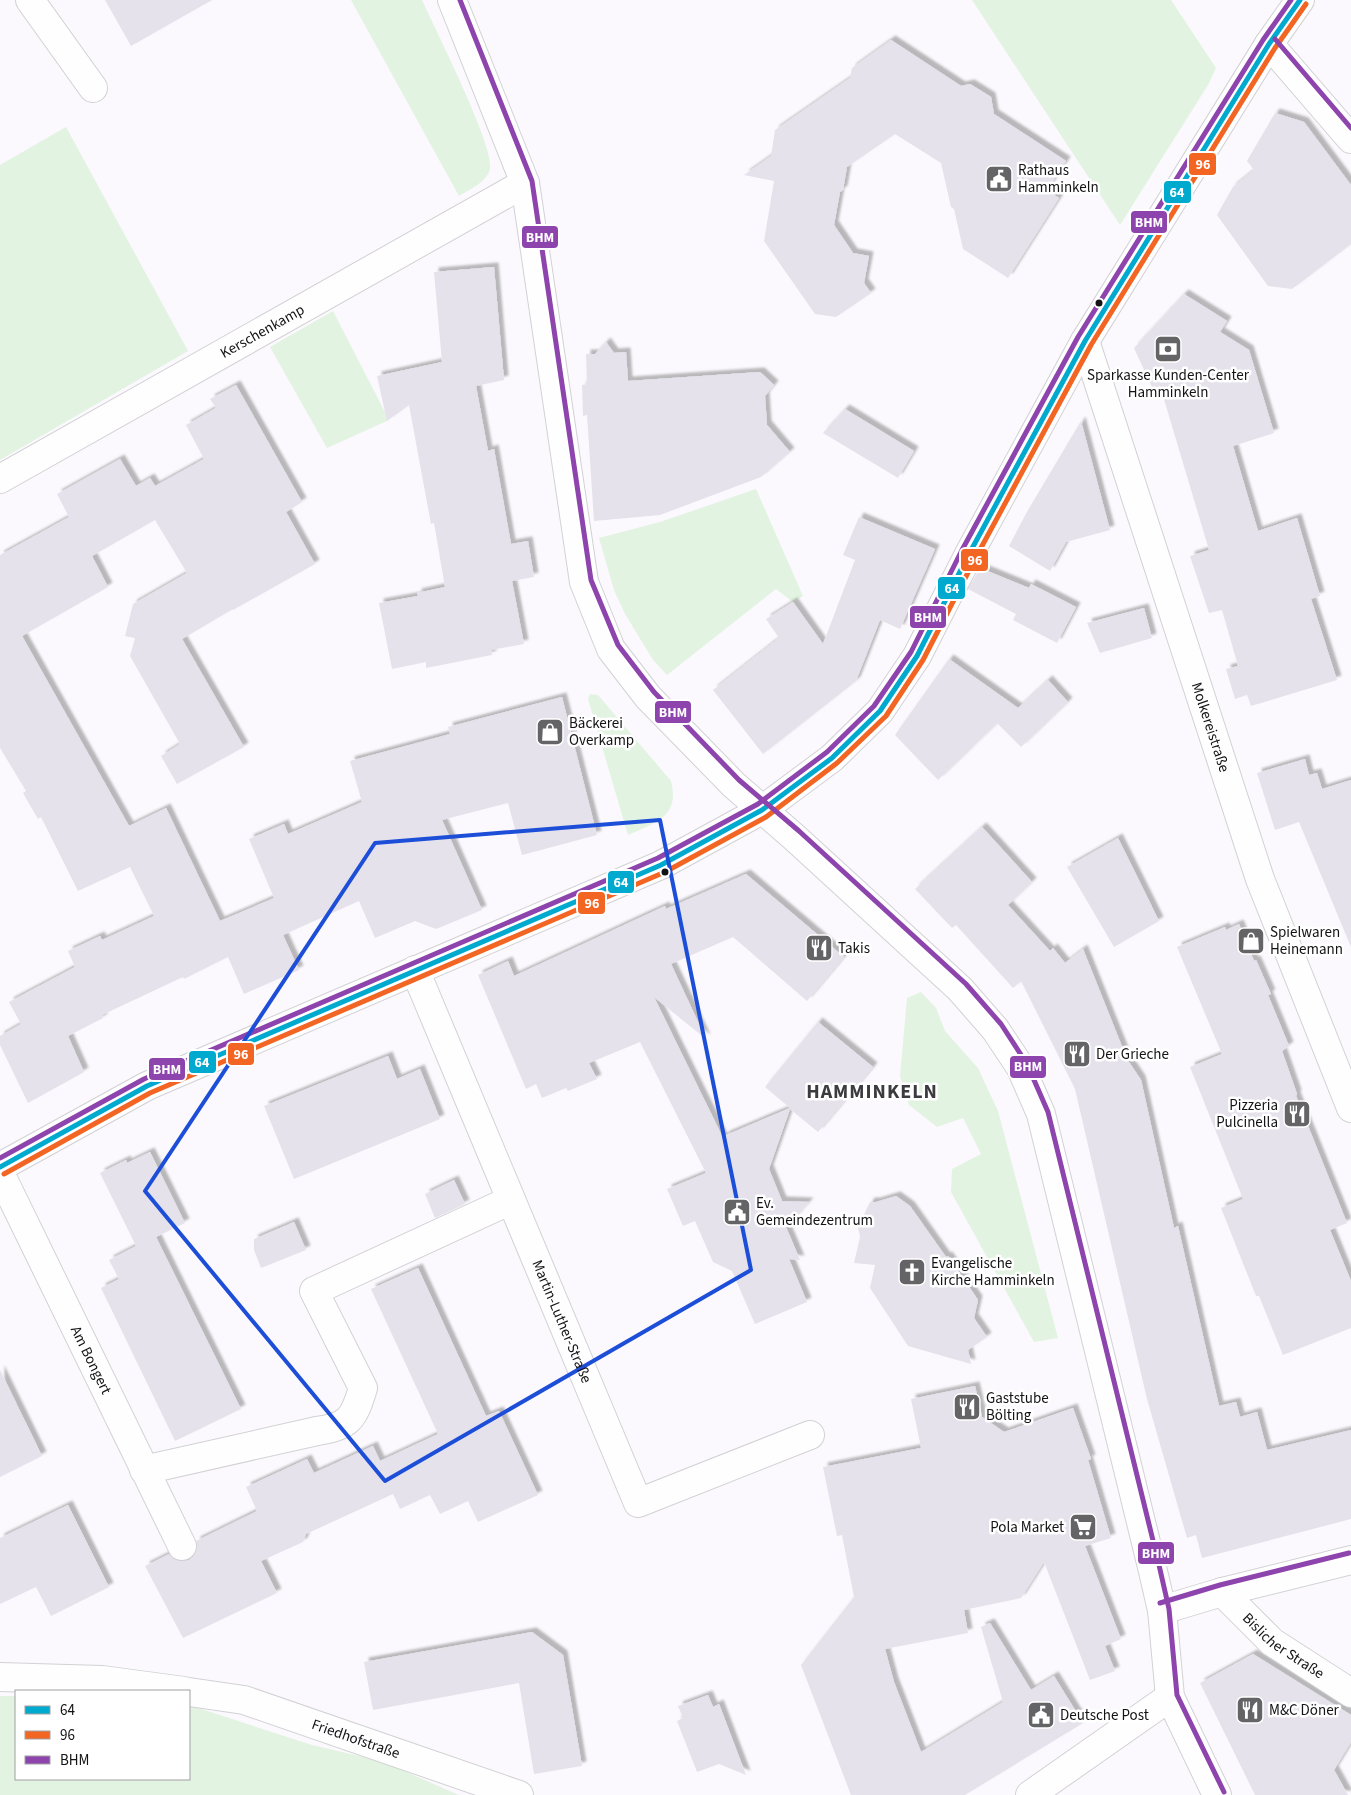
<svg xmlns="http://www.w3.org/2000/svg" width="1351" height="1795" font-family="'Source Sans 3',sans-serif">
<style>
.green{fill:#e2f3e2}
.building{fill:#e5e2ec;filter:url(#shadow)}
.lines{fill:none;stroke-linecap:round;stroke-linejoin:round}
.minor-casing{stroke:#d2d1d4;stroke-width:30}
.minor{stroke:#fefeff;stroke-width:28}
.bus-1-casing{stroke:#fff;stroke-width:9}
.bus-2-casing{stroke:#fff;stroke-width:9}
.bus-3-casing{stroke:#fff;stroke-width:9}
.bus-1{stroke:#00a9ce;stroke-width:5}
.bus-2{stroke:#f26522;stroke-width:5}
.bus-3{stroke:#8e44ad;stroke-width:5}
.marked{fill:none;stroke:#1d4ed8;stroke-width:4;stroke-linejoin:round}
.bus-dot{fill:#131214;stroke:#fff;stroke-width:2}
.labels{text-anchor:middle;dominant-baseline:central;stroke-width:5;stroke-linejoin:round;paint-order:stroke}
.poi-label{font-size:15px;fill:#131214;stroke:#fff;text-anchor:start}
.street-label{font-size:15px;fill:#131214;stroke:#fff}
.district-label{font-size:20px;font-weight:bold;letter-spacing:1px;fill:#3c3b3f;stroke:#fff}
.line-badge{stroke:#fff;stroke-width:2}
.badge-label{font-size:14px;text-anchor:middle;font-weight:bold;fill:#fff}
</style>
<defs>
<filter id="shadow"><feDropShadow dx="4.5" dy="-4.5" stdDeviation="1" flood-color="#0004"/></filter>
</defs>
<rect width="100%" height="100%" fill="#fbf9fd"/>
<g class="green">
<path d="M 351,0 L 422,0 C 434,27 495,147 490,169 C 487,182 469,190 459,196 Z"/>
<polygon points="972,0 1171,0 1216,68 1208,85 1120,225"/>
<polygon points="66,127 188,351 0,460 0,165"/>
<polygon points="333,311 389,420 327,448 270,347"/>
<polygon points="756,489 803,596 793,602 776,589 667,675 653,660 625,614 614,590 599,538 660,522"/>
<path d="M 590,694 L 598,695 L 671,781 C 680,817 656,822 628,835 L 588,699 Z"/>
<polygon points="921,992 936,1008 945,1031 978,1068 998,1111 1058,1338 1034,1342 951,1192 952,1169 981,1154 963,1118 937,1127 909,1105 900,1076 907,998"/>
<polygon points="0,1696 16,1696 16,1779 189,1779 189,1705 312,1745 381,1761 459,1795 0,1795"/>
</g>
<g class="building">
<polygon points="105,0 212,0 131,46"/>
<polygon points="891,40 961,86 970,84 991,97 994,114 1066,161 1047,190 1059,198 1008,278 963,249 954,209 951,207 941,163 895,134 847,167 843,190 840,192 834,225 853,253 869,256 864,283 871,293 836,317 815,314 764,241 774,181 744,175 771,156 775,130 850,78 852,68"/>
<polygon points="1275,113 1304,122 1351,185 1351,244 1292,289 1268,286 1217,215 1233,187 1254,170 1247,161"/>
<polygon points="494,267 504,380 476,386 488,451 494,449 511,544 528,541 534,577 512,581 524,644 491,650 492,655 426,668 426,662 392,669 379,603 418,596 417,593 445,587 434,523 431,524 409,405 387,421 377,376 442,362 434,272"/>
<polygon points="1184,294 1227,321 1220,332 1249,350 1274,433 1233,446 1258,531 1297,518 1320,596 1311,599 1337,680 1251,706 1247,695 1235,699 1226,669 1238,666 1222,610 1209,613 1190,556 1209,550 1163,396 1157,398 1134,348"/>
<polygon points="606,342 614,353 626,352 628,381 760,372 774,385 765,396 767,425 790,452 761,477 660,515 594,521 587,415 583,416 582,385 587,384 586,354 595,354"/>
<polygon points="236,385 302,502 286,512 315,564 233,610 233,609 182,639 244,747 177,784 161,756 180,744 130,656 135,638 125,636 133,604 187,573 155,520 92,556 108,587 22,636 129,826 166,808 220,921 274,898 249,839 284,824 288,834 362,802 350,761 450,734 448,727 562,697 597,835 522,855 508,803 442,820 482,910 436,929 415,921 375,938 359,901 283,935 299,970 244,994 228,957 184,979 183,977 102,1015 103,1018 68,1036 84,1072 28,1103 0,1045 0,1036 21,1024 9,1002 75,967 68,951 100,936 102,940 154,916 130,867 78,891 41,817 38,819 23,793 26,791 0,748 0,555 69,517 57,494 120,459 136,486 150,478 155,486 204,459 186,425 216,408 210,399"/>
<polygon points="845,409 914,451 898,478 823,433"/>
<polygon points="1081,421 1110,530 1066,542 1050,571 1009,546 1027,512"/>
<polygon points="859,517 935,549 900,629 880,620 856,681 763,754 713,690 779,638 766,619 793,602 823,644 855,560 843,555"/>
<polygon points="980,568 1029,588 1031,584 1076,607 1057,643 1013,620 1016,614 968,589"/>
<polygon points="1144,608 1152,638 1100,653 1087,623"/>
<polygon points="949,659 1018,708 1048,680 1068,702 1021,747 997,723 938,780 895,735"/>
<polygon points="1305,759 1309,775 1317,773 1322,789 1351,780 1351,947 1299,822 1275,830 1257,773"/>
<polygon points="982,827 1032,882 1008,905 1050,951 1053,948 1065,963 1083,949 1127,1059 1141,1080 1174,1228 1178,1226 1219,1406 1236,1402 1240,1417 1257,1412 1267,1450 1351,1430 1351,1519 1202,1558 1196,1535 1187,1538 1147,1399 1075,1089 1021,981 1013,988 956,925 952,928 915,889"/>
<polygon points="1118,838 1159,921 1114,947 1067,867"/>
<polygon points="746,874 844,957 807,1001 733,937 671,964 706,1039 654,997 723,1138 726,1135 790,1108 765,1087 818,1022 873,1067 818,1132 790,1109 769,1169 782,1201 809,1202 786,1227 800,1260 789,1259 807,1302 755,1324 732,1271 713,1262 695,1221 683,1226 667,1189 706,1173 640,1042 589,1063 597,1079 568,1091 566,1088 542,1098 536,1084 526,1089 478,975 508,961 514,976 665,906 666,909"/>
<polygon points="1239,924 1254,961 1256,960 1271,994 1268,995 1289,1046 1282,1051 1297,1094 1296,1096 1347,1223 1330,1230 1351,1281 1351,1328 1283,1355 1259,1296 1256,1296 1221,1208 1243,1199 1190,1067 1222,1054 1177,947 1225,927 1226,930"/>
<polygon points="388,1056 397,1079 420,1069 440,1119 294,1179 264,1106"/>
<polygon points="150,1152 185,1223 156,1237 241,1409 175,1441 101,1288 119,1279 109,1260 136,1246 100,1173 126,1160 127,1163"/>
<polygon points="454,1180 465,1204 435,1218 425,1194"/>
<polygon points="896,1196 910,1206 946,1257 948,1256 978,1300 974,1318 987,1337 968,1350 971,1364 908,1346 870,1288 875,1265 854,1263 860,1237 858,1227 870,1202 876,1202"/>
<polygon points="294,1222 306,1250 261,1268 254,1250 254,1239"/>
<polygon points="418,1268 486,1416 499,1411 538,1495 478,1522 468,1501 440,1514 430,1495 400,1509 393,1494 306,1534 303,1542 261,1561 277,1593 183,1638 145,1566 169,1554 174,1559 180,1561 189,1560 195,1554 197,1548 196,1541 257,1511 246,1487 307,1459 314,1473 373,1446 380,1461 438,1434 371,1289"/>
<polygon points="0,1370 42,1456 0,1477"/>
<polygon points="975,1386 982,1417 1004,1432 1073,1408 1091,1459 1088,1460 1111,1538 1085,1546 1121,1639 1105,1646 1115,1671 1090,1680 1044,1562 1021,1598 964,1610 968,1633 885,1649 894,1682 921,1752 1003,1702 981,1627 990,1623 1031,1690 1054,1676 1083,1723 965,1795 851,1795 801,1665 854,1597 842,1535 837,1536 823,1467 921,1448 911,1399"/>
<polygon points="68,1505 109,1587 51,1616 36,1587 0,1604 0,1538"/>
<polygon points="532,1632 563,1655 582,1766 534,1774 519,1683 373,1710 364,1662"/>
<polygon points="1253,1654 1351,1715 1351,1742 1334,1770 1348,1795 1255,1795 1200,1683"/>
<polygon points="708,1695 713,1707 719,1704 746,1775 719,1764 697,1772 677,1721 683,1718 678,1706"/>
</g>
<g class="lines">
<g class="minor-casing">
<g id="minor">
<polyline points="30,0 93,88"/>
<polyline points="452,0 525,183 584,582 611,649 648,697 734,785 794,837 960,989 995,1029 1021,1068 1041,1114 1152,1567 1162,1610 1170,1697 1217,1795"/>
<polyline points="1269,44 1351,139"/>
<path id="s1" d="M 1085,341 L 1260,879 L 1351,1108"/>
<path id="s2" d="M 0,479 L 525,183"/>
<path id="s3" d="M 415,970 L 638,1503 L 810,1435"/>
<polyline points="0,1167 147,1086 661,865 762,810 832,758 880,711 917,656 969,554 1085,341 1269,44 1300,0"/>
<path id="s4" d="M 0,1173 L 182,1546"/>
<path d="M 144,1470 L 317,1431 C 349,1427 354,1418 363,1388 L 314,1291 L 511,1200"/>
<path id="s5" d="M 1222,1592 L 1272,1642 L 1351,1693"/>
<polyline points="1162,1610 1222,1592 1351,1560"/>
<polyline points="0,1677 102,1680 184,1691"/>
<path id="s6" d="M 189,1692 L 244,1700 L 519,1795"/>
<polyline points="1030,1795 1170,1697"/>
</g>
</g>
<use href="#minor" class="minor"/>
<g class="bus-1-casing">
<polyline id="bus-1" points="0,1167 147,1086 661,865 762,810 832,758 880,711 917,656 969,554 1085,341 1269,44 1300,0"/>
</g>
<g class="bus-2-casing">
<polyline id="bus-2" points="4,1174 150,1093 665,872 766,817 837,763 886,716 923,660 976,557 1091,345 1275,48 1306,4"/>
</g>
<g class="bus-3-casing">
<g id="bus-3">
<polyline points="460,0 532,181 591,580 618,645 654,692 739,780 799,831 966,984 1001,1024 1027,1064 1048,1112 1159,1565 1169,1609 1177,1695 1224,1792"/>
<polyline points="1275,39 1351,128"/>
<polyline points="0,1158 144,1079 658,858 758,804 827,752 874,706 911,652 962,550 1078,337 1263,40 1291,0"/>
<polyline points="1160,1603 1220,1585 1349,1553"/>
</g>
</g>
<use href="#bus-1" class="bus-1"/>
<use href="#bus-2" class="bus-2"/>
<use href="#bus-3" class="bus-3"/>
</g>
<path class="marked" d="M 660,820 L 751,1270 L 385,1481 L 145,1191 L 375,843 Z"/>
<defs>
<g id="civic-square" transform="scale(1.4375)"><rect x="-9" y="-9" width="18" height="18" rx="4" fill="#646366" stroke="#fff"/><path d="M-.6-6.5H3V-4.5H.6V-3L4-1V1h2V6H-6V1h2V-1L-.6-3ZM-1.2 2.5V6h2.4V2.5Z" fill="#fff"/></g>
<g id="bank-square" transform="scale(1.4375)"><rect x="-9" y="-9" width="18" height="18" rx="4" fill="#646366" stroke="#fff"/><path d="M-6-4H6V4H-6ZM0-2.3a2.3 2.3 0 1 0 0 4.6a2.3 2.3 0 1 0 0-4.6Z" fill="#fff"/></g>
<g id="shop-square" transform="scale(1.4375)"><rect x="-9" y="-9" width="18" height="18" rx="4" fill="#646366" stroke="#fff"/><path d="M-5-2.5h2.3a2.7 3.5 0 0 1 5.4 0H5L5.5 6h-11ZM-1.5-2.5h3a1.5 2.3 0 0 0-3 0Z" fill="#fff"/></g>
<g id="restaurant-square" transform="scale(1.4375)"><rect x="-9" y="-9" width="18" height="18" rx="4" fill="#646366" stroke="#fff"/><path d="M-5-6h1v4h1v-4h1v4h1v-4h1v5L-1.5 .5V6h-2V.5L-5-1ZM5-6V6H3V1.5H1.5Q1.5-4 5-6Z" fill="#fff"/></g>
<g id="church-square" transform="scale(1.4375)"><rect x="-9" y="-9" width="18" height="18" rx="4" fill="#646366" stroke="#fff"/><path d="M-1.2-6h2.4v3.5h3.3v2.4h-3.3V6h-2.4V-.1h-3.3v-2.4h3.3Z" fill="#fff"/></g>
<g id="supermarket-square" transform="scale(1.4375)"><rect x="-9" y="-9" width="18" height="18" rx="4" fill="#646366" stroke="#fff"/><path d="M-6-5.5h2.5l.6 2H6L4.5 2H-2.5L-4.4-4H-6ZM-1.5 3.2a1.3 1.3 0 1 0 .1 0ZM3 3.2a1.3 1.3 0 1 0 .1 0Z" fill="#fff"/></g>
</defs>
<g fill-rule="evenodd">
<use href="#civic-square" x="999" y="179"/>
<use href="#bank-square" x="1168" y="349"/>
<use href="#shop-square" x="550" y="732"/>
<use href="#shop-square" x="1251" y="941"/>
<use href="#restaurant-square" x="819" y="948"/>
<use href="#restaurant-square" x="1077" y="1054"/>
<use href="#restaurant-square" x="1297" y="1114"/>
<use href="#civic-square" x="737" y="1212"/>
<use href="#church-square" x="912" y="1272"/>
<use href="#restaurant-square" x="967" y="1407"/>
<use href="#supermarket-square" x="1083" y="1527"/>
<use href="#restaurant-square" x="1250" y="1710"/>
<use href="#civic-square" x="1041" y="1715"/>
</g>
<g class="bus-dot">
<circle cx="1099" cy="303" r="4.5"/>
<circle cx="665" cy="872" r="4.5"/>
</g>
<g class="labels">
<g class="poi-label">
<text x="1018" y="170">Rathaus<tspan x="1018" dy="17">Hamminkeln</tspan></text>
<text x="1168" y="375" text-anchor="middle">Sparkasse Kunden-Center<tspan x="1168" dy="17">Hamminkeln</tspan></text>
<text x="569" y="723">Bäckerei<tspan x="569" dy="17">Overkamp</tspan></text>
<text x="1270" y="932">Spielwaren<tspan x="1270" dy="17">Heinemann</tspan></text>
<text x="838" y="948">Takis</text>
<text x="1096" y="1054">Der Grieche</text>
<text x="1278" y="1105" text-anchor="end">Pizzeria<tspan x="1278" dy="17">Pulcinella</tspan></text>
<text x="756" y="1203">Ev.<tspan x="756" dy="17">Gemeindezentrum</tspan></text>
<text x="931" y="1263">Evangelische<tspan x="931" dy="17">Kirche Hamminkeln</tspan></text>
<text x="986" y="1398">Gaststube<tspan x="986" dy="17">Bölting</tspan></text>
<text x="1064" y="1527" text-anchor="end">Pola Market</text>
<text x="1269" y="1710">M&amp;C Döner</text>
<text x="1060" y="1715">Deutsche Post</text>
</g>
<g class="street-label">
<text stroke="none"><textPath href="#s2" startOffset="301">Kerschenkamp</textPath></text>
<text stroke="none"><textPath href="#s1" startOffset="406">Molkereistraße</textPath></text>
<text stroke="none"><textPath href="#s3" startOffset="381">Martin-Luther-Straße</textPath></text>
<text stroke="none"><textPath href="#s4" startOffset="208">Am Bongert</textPath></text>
<text stroke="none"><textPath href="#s5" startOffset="82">Bislicher Straße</textPath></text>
<text stroke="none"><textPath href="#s6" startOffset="174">Friedhofstraße</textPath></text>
</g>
<g class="district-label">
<text x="872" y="1092">HAMMINKELN</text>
</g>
</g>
<g class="line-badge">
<rect x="1188" y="152" width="29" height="24" rx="5" fill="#f26522"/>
<rect x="1163" y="180" width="29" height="24" rx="5" fill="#00a9ce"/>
<rect x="1130" y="210" width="38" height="24" rx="5" fill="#8e44ad"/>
<rect x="521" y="225" width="38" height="24" rx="5" fill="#8e44ad"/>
<rect x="960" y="548" width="29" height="24" rx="5" fill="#f26522"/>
<rect x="937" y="576" width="29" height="24" rx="5" fill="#00a9ce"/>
<rect x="909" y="605" width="38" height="24" rx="5" fill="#8e44ad"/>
<rect x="654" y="700" width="38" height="24" rx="5" fill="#8e44ad"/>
<rect x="607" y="870" width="28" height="24" rx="5" fill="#00a9ce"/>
<rect x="577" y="891" width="29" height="24" rx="5" fill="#f26522"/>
<rect x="227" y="1042" width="28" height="24" rx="5" fill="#f26522"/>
<rect x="188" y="1050" width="29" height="24" rx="5" fill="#00a9ce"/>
<rect x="1009" y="1055" width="38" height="24" rx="5" fill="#8e44ad"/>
<rect x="148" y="1057" width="38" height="24" rx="5" fill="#8e44ad"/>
<rect x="1137" y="1541" width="38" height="24" rx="5" fill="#8e44ad"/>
</g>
<g class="badge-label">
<text x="1203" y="169">96</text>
<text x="1177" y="197">64</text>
<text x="1149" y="227">BHM</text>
<text x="540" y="242">BHM</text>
<text x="975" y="565">96</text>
<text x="952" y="593">64</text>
<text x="928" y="622">BHM</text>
<text x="673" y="717">BHM</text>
<text x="621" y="887">64</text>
<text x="592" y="908">96</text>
<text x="241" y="1059">96</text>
<text x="202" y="1067">64</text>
<text x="1028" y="1071">BHM</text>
<text x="167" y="1074">BHM</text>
<text x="1156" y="1558">BHM</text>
</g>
<rect x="15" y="1690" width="175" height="90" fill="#ffffff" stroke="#a1a0a1"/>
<rect x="25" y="1706" width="25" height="8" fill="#00a9ce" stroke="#a1a0a1"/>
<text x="60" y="1715" font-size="15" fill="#131214">64</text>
<rect x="25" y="1731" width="25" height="8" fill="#f26522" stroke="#a1a0a1"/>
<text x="60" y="1740" font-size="15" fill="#131214">96</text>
<rect x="25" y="1756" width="25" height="8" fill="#8e44ad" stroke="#a1a0a1"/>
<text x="60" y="1765" font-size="15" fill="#131214">BHM</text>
</svg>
